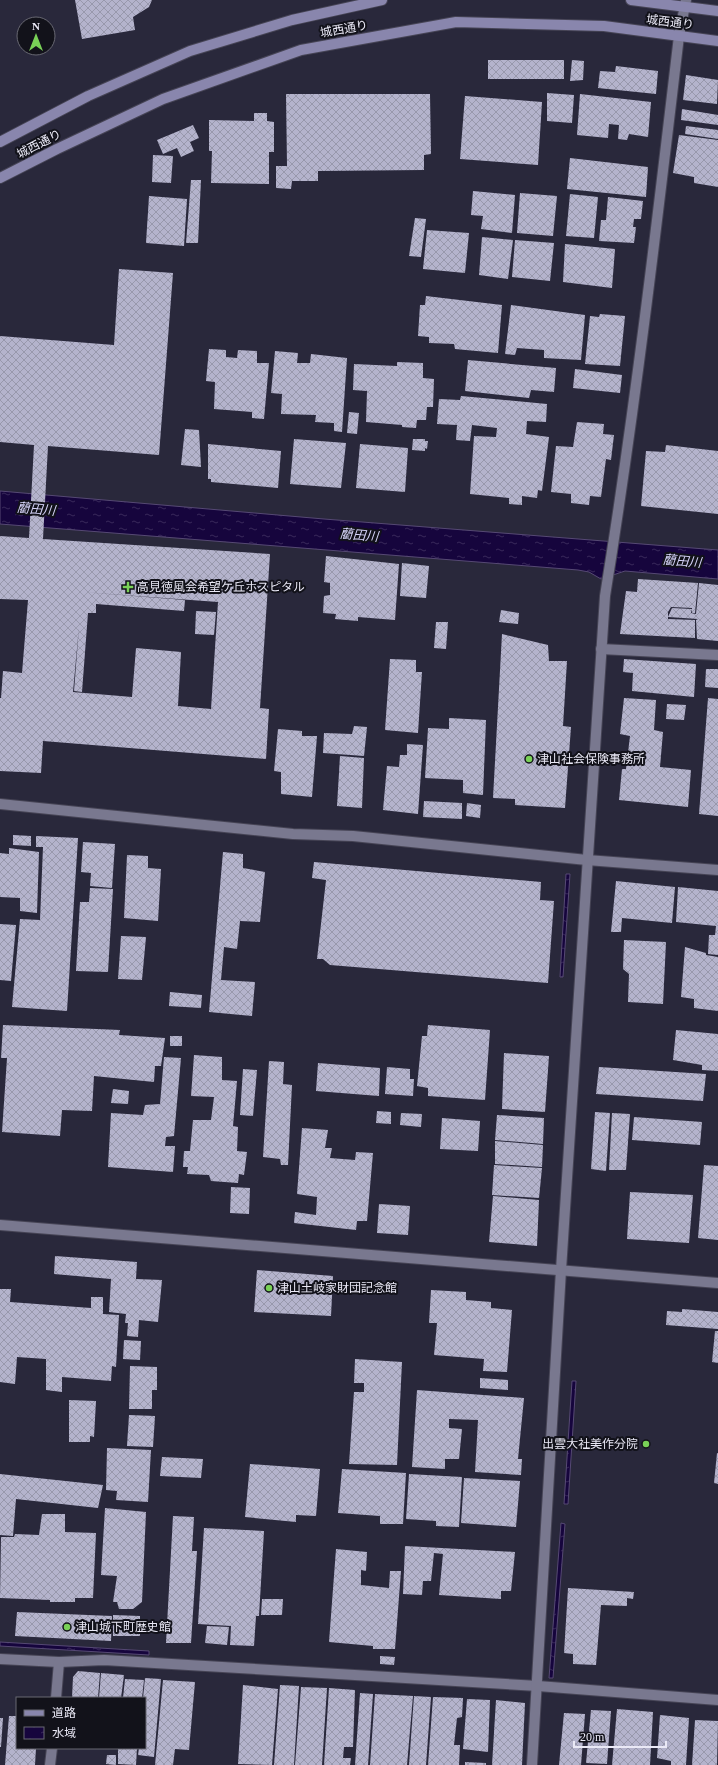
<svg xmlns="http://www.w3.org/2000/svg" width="718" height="1765" font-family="'Times New Roman','Noto Sans JP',serif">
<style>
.water{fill:url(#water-ripples);stroke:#564974}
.building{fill:url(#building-cross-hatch);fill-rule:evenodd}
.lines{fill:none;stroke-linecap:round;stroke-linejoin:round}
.lane-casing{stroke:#464455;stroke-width:12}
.street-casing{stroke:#464455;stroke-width:12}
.secondary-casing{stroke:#464455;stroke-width:12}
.lane{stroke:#79788f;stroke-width:10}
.street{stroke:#79788f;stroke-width:10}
.secondary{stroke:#8986ad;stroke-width:10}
.poi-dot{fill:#79d157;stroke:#12121a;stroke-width:1.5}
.labels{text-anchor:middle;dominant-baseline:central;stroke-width:4;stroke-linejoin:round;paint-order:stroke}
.street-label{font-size:12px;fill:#eae9f6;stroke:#12121a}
.poi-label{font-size:12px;fill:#eae9f6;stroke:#12121a;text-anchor:start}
.water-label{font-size:13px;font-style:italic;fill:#d6d4f9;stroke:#12121a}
</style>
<defs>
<pattern id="water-ripples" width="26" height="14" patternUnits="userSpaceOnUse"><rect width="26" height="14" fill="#16053d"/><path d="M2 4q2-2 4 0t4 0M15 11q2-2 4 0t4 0" fill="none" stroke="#38295a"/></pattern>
<pattern id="building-cross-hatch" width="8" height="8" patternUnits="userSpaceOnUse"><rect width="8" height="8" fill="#b4b3cc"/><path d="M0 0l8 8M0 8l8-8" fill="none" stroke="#9898ac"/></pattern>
</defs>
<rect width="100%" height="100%" fill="#29283b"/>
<g class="water">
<polygon points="0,491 324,519 718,550 718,579 625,571 601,579 589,572 578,570 0,524"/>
<polygon points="566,874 570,874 563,977 560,977"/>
<polygon points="572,1381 576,1381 568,1504 564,1504"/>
<polygon points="561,1523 565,1524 553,1678 549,1678"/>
<polygon points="0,1642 149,1651 149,1655 0,1646"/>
</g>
<g class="building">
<polygon points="75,0 152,0 149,7 133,17 135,30 82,39"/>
<rect x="488" y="60" width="76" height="19"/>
<polygon points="572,60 584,61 583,80 570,81"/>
<polygon points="616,66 658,71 656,94 598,88 600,71 615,72"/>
<polygon points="686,75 718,80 717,104 683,100"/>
<polygon points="547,93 574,95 572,123 547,121"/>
<polygon points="286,94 430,94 431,154 424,155 424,170 318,171 318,181 292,181 291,189 276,188 276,166 287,166"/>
<polygon points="580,94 651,102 648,137 629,134 627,140 618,139 619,125 609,124 608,138 577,135"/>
<polygon points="465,96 542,102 538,165 460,159"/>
<polygon points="682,109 718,115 718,125 681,120"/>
<polygon points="254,113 267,113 267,121 274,122 274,152 269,152 269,184 211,183 212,151 209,151 209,120 254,121"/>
<polygon points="193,125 199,138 190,142 194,151 181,157 177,148 163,154 157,140"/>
<polygon points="686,126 718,130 718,139 685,134"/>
<polygon points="679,135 718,140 718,187 694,183 694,177 673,173"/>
<polygon points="153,155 173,156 171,183 152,182"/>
<polygon points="570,158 648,167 646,197 567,189"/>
<polygon points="191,180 201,180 198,243 186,243"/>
<polygon points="473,191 515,195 512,233 481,229 483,216 471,215"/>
<polygon points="520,193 557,196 553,236 517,233"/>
<polygon points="570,194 598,197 594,238 566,236"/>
<polygon points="149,196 187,199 184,246 146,243"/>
<polygon points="608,197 643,201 641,219 634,219 633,227 636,227 634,243 599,241 601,220 606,220"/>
<polygon points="415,218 426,219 421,257 409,256"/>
<polygon points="427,230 469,233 465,273 423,269"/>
<polygon points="482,237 513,240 508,279 479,275"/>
<polygon points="515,240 554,243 550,281 512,277"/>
<polygon points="565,244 615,249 612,288 563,282"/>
<path d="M 119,269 L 173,273 L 159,455 L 48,446 L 43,539 L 270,554 L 260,708 L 269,709 L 266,759 L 43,741 L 41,773 L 0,771 L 0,698 L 1,698 L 3,671 L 22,673 L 28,600 L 0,599 L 0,536 L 29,538 L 34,445 L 0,442 L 0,336 L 114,345 ZM 82,592 L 218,602 L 211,709 L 178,706 L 181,652 L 136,648 L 132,697 L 73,692 L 79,627 L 74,691 L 82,692 L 88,613 L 96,613 L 96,604 L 184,611 L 185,600 Z"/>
<polygon points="426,296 502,305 498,353 455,349 454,344 429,343 429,337 418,336 420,305 425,305"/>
<polygon points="511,305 585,315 581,360 544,358 544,350 517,348 515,355 505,354"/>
<polygon points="600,314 625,316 620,366 585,364 590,316 599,317"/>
<polygon points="209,349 226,350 226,357 237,358 238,350 257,351 257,363 269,363 264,419 252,418 252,412 214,409 215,382 206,381"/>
<polygon points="275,351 298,353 297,363 310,363 311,354 347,358 342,432 334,431 334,423 315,422 316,415 281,414 282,394 271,393"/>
<polygon points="468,360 556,368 554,392 531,390 529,398 465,391"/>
<polygon points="397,362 423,363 423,378 434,379 433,407 427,407 426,420 417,420 416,428 402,427 402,425 366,422 367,391 353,390 354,364 397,366"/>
<polygon points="575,369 622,375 620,393 573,388"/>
<polygon points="461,396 547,404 546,422 527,421 526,434 549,437 542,491 538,490 537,498 522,496 522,505 509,504 509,498 470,494 474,436 496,437 497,428 472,425 470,441 456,440 457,425 437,424 439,399 460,400"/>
<polygon points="349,412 359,413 357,434 347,433"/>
<polygon points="577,422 604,424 603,434 614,435 611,460 606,459 601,497 590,496 589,505 571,503 571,494 551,492 556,446 573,447"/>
<polygon points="185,429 199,430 201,467 181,465"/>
<polygon points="294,439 346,443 341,488 290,484"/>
<polygon points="413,439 425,439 425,441 428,441 427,449 425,448 425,451 412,450"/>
<polygon points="208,444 281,451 278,488 211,482 211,479 208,479"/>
<polygon points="360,444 408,448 405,492 356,488"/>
<polygon points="666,445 718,451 718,514 641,506 646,451 665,452"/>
<polygon points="326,556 399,564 395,620 358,617 358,621 335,619 336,614 323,613 324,596 330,595 330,583 324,582"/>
<polygon points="402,563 429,566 426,598 400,596"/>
<polygon points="638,579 698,583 695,613 692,613 692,608 671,607 668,612 668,619 695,620 695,638 620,634 626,591 637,592"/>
<polygon points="699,583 718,585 718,641 697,639 696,620 698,619 668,617 672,608 692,609 691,613 696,614"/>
<polygon points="501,610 519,613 518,624 499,622"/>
<polygon points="196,611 216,612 214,635 195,634"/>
<polygon points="436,622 448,622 446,649 434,648"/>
<polygon points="502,634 548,645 549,661 567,661 563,726 571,727 565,808 515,805 515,799 493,798"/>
<polygon points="390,659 416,660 416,672 422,672 418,733 385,730"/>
<polygon points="624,659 696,664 694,697 632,691 633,673 623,672"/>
<polygon points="706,669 718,669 718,688 705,687"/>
<polygon points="624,698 656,700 654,730 663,732 660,767 691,770 688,807 619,800 622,769 626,769 630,736 620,734"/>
<polygon points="708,698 718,699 718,816 699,814"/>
<polygon points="667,704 686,705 684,720 666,719"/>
<polygon points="449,718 486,720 483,795 463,793 463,780 425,778 428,728 449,729"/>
<polygon points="354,726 367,727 364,756 323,753 324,733 352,734"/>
<polygon points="278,729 302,731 302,736 317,736 312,797 281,794 281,772 274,771"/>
<polygon points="407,744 423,745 418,814 383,810 387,766 399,767 400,755 407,755"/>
<polygon points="340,756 364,758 362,808 337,806"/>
<polygon points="424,801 462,803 462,819 423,817"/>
<polygon points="467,803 481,805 480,818 466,816"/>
<polygon points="13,835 31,836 31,846 13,845"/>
<polygon points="36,836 78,838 67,1011 12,1007 20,919 40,920 43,847 36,847"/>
<polygon points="83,842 115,844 112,888 90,886 91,873 81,872"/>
<polygon points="9,848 39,852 37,913 20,911 20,898 0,897 0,853 9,854"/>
<polygon points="223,852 243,854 243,868 265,872 260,922 240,921 237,949 224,947 221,980 255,982 252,1016 209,1012"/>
<polygon points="127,855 148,856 148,868 161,869 158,921 124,918"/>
<polygon points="314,862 541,882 540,900 554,901 548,983 330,965 323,959 317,959 326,880 312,878"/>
<polygon points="616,881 675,887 672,923 622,918 621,932 611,932"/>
<polygon points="678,887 718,891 718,955 708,954 709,935 715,935 716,926 676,922"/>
<polygon points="90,888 113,889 108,972 76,971 80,902 89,902"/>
<polygon points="0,924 16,925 11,981 0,980"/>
<polygon points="121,936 146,937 142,980 118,979"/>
<polygon points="624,940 666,942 663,1004 628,1002 629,974 623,969"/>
<polygon points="685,947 706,953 706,955 718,957 718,1011 694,1008 694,999 681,997"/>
<polygon points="170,992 202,995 201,1008 169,1006"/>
<polygon points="3,1025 120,1030 119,1035 165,1038 161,1066 155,1066 154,1082 94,1076 92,1111 62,1110 60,1136 2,1132 7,1058 1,1058"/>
<polygon points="428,1025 490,1030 485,1100 428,1096 428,1088 417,1086 422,1036 427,1036"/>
<polygon points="676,1030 718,1034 718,1071 702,1070 702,1065 673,1060"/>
<rect x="170" y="1036" width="12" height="10"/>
<polygon points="504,1053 549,1056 545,1112 502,1109"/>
<polygon points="194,1055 222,1057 222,1080 237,1081 233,1126 238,1127 237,1151 247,1152 244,1175 239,1174 238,1183 211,1181 209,1175 187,1174 188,1167 183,1167 184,1151 190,1151 193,1120 211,1120 214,1097 191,1096"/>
<polygon points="164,1057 181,1058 174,1136 166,1137 165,1146 175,1146 173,1172 108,1167 111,1113 143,1115 145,1105 160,1104"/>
<polygon points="269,1061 284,1062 283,1084 292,1085 288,1165 281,1165 280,1159 263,1157"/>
<polygon points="318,1063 380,1068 379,1096 316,1091"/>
<polygon points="387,1067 410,1069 410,1079 414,1079 413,1096 385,1094"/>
<polygon points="599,1067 706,1074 703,1101 596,1094"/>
<polygon points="243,1069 257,1070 253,1116 240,1115"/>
<polygon points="113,1089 129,1091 128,1104 111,1103"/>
<polygon points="377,1111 391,1112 391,1124 376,1123"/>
<polygon points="595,1112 610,1113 606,1171 591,1169"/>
<polygon points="401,1113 422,1114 421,1127 400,1125"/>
<polygon points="612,1113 630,1114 626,1170 609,1170"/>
<polygon points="497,1115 544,1118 543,1144 495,1140"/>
<polygon points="634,1117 702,1122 700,1145 632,1140"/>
<polygon points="442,1118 480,1121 478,1151 440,1149"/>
<polygon points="302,1128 328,1130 325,1148 332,1148 330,1158 355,1160 356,1152 373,1153 367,1221 357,1221 356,1230 294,1223 295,1212 316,1215 317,1197 297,1194"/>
<polygon points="495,1141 543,1145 542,1167 495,1164"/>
<polygon points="494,1165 542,1168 539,1198 492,1195"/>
<polygon points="704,1165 718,1166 718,1240 698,1238"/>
<polygon points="231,1187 250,1188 249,1214 230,1213"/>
<polygon points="630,1192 693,1195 689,1243 627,1239"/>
<polygon points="493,1196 539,1200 537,1246 489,1242"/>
<polygon points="379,1204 410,1206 408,1235 377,1233"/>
<polygon points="55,1256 137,1262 136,1279 162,1280 158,1322 139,1320 138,1337 127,1336 128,1323 125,1323 126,1314 109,1312 111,1279 54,1274"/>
<polygon points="257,1270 333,1276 331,1316 254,1312"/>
<polygon points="0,1289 11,1289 10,1302 91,1308 91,1297 103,1297 103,1314 119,1315 116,1367 112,1366 111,1381 62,1377 62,1392 46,1390 46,1359 17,1357 15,1384 0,1382"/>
<polygon points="431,1290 466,1292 466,1300 491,1302 491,1308 512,1310 507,1372 483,1371 484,1359 434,1355 437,1323 429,1323"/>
<polygon points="682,1309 718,1312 718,1329 666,1325 667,1311 682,1312"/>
<polygon points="715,1331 718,1331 718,1363 712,1362"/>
<polygon points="124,1340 141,1341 140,1360 123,1359"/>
<polygon points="355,1359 402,1362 397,1465 349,1464 354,1392 364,1392 364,1383 354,1383"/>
<polygon points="130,1366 157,1367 157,1390 152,1390 152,1409 129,1409"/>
<polygon points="480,1378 508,1380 508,1390 480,1388"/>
<polygon points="417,1390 524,1398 518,1459 522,1459 521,1475 475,1472 478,1420 449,1419 449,1428 462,1429 459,1459 445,1459 445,1469 412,1467"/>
<polygon points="69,1400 96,1401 94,1437 90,1436 90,1442 69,1442"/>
<polygon points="129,1415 155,1416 153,1447 127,1446"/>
<polygon points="107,1448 151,1450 148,1502 116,1500 117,1491 106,1490"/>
<polygon points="717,1453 718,1453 718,1484 714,1483"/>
<polygon points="162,1457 203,1459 201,1478 160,1476"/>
<polygon points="250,1464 320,1469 316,1516 296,1515 296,1522 245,1517"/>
<polygon points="342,1469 406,1473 403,1524 380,1524 380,1516 338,1513"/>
<polygon points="0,1474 103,1485 98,1508 16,1499 13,1536 0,1535"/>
<polygon points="409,1474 462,1477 459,1527 436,1526 436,1521 406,1519"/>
<polygon points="464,1478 520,1481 516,1527 461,1523"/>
<polygon points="105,1508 146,1512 142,1602 133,1609 119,1609 117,1602 113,1602 117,1576 101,1575"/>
<polygon points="42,1514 65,1514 65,1532 96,1533 93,1598 75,1598 75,1602 50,1602 50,1600 0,1598 1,1537 14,1537 15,1534 39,1535"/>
<polygon points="173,1516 194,1517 192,1551 197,1551 191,1643 166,1643"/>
<polygon points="204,1528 264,1531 259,1616 256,1616 254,1646 230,1645 231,1626 198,1624"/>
<polygon points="405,1546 515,1552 511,1591 501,1591 501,1599 439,1595 443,1554 434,1553 431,1581 423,1581 422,1595 403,1594"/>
<polygon points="336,1549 367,1552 366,1571 361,1570 361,1585 389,1588 390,1571 401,1571 395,1649 373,1649 373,1646 329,1642"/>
<polygon points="568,1588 634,1592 633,1599 627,1598 627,1606 601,1605 596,1665 573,1664 573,1654 564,1653"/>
<polygon points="262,1599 283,1599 282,1615 261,1615"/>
<polygon points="17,1612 112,1616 111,1641 15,1636"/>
<polygon points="113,1615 140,1616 140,1636 113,1636"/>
<polygon points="207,1626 229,1627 227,1645 205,1643"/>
<polygon points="380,1656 395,1657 394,1665 380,1664"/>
<polygon points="78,1671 100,1673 98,1698 72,1698 73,1677"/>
<polygon points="101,1673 124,1675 121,1698 99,1698"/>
<polygon points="145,1678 161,1679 154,1757 138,1755 139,1748 145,1748 145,1698 143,1698"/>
<polygon points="125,1679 144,1680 142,1698 123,1698"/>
<polygon points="163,1680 195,1682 189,1750 175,1749 173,1765 155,1765"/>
<polygon points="243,1685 278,1689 272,1765 238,1764"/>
<polygon points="280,1685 299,1686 294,1765 274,1765"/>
<polygon points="301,1687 327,1688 322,1765 295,1765"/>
<polygon points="329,1688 355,1690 353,1747 344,1747 343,1758 351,1758 350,1765 324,1765"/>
<polygon points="360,1693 373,1694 368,1765 355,1765"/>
<polygon points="375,1694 413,1696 407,1765 370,1765"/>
<polygon points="414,1696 431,1697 426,1765 409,1765"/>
<polygon points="433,1697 463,1698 462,1717 457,1718 454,1745 460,1745 459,1765 428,1765"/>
<polygon points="467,1699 490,1700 488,1752 463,1749"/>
<polygon points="496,1700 525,1703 522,1765 492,1765"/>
<polygon points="617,1709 653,1712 650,1765 612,1765"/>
<polygon points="591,1710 611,1711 607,1764 586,1763"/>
<polygon points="564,1713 585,1714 581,1765 559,1765"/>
<polygon points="660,1715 689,1718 686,1765 671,1765 671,1761 657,1758"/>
<polygon points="9,1716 17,1716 17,1748 36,1748 35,1765 5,1765"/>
<polygon points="0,1718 3,1718 1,1747 0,1747"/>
<polygon points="695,1720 718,1721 717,1765 692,1765"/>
<polygon points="118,1748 137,1748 136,1765 118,1764"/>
<polygon points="107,1755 116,1755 116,1765 106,1764"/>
<polygon points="465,1762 486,1763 486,1765 465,1765"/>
</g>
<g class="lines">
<g class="lane-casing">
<polyline id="lane" points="601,649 718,655"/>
</g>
<g class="street-casing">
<g id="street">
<polyline points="0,804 293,834 353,836 587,860 718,870"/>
<polyline points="0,1225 718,1283"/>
<polyline points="0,1659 59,1662 104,1660 538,1686 718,1700"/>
<polyline points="56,1698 59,1662"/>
<polyline points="50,1765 52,1748"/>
<path d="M 532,1765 L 561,1270 L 605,596 C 635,410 657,223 679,36 L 686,0"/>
</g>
</g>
<g class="secondary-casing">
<g id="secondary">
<polyline points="631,0 718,11"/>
<polyline points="0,142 88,96 190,51 292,20 382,0"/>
<polyline points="0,178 57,149 163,99 301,50 456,22 604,26 718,41"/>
</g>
</g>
<use href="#lane" class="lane"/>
<use href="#street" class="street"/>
<use href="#secondary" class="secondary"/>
</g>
<g class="poi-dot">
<path d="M126 581h4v4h4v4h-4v4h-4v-4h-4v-4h4z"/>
<circle cx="529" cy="759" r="4"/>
<circle cx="269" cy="1288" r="4"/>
<circle cx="646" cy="1444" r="4"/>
<circle cx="67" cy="1627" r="4"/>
</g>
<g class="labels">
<g class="street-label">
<text transform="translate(670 22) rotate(7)">城西通り</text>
<text transform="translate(344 29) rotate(-10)">城西通り</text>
<text transform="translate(39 144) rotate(-27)">城西通り</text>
</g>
<g class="poi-label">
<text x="137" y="587">高見徳風会希望ケ丘ホスピタル</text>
<text x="537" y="759">津山社会保険事務所</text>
<text x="277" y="1288">津山土岐家財団記念館</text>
<text x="638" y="1444" text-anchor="end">出雲大社美作分院</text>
<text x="75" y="1627">津山城下町歴史館</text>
</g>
<g class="water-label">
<text transform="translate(36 509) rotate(5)">藺田川</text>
<text transform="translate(359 535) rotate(5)">藺田川</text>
<text transform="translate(682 561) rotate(5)">藺田川</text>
</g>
</g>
<rect x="16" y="1697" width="130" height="52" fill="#12121a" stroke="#686872"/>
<rect x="24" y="1710" width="20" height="6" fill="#8986ad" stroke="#686872"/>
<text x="52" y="1717" font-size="12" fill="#eae9f6">道路</text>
<rect x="24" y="1727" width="20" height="12" fill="url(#water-ripples)" stroke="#686872"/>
<text x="52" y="1737" font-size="12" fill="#eae9f6">水域</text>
<g transform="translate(36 36)"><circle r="19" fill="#12121a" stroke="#686872"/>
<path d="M0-3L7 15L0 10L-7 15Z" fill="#79d157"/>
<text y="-6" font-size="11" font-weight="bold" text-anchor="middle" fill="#eae9f6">N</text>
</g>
<path d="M574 1741v6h92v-6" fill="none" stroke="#eae9f6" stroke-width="2"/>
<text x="580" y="1741" font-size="12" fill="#eae9f6" stroke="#12121a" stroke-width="3" paint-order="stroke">20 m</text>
</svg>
